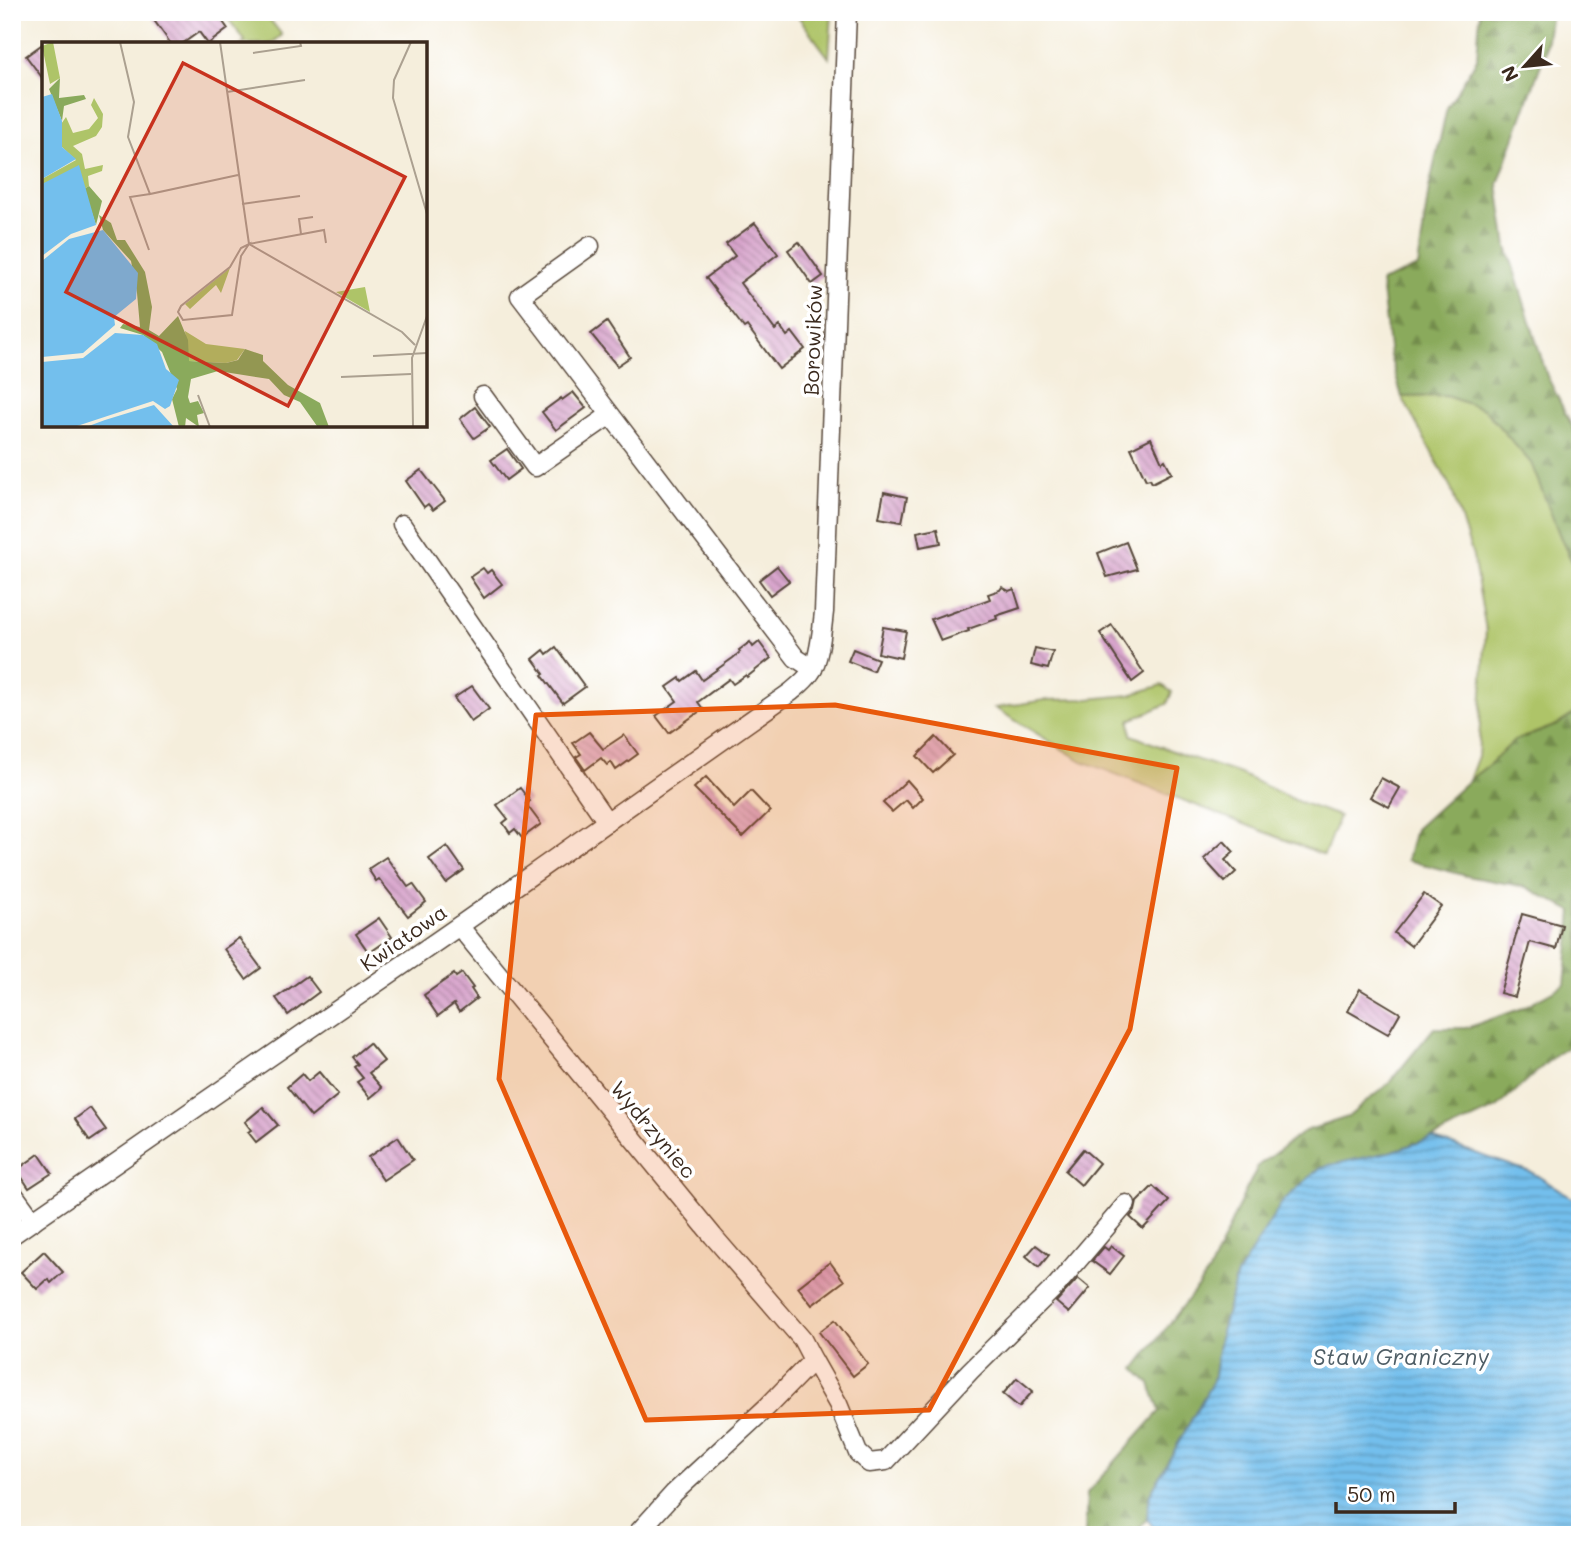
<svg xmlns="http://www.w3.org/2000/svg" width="1592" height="1547" font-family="Mali,sans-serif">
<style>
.green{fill:#aec468;stroke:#747743;stroke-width:2}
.forest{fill:url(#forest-firs);stroke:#626a3d;stroke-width:2}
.water{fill:url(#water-rules);stroke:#577486;stroke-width:2}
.building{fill:url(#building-back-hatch)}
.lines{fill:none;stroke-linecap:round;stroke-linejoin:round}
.minor-casing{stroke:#57473a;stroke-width:21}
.minor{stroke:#fff;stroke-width:18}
.marked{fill:#e8590c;fill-opacity:0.2;stroke:#e8590c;stroke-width:5;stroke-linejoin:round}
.labels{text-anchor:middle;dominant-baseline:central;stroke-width:7;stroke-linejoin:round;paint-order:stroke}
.street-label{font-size:21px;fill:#3b2a1e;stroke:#fff}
.water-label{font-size:23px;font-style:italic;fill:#4f5e66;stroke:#fff}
.inset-road{fill:none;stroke:#aba090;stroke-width:2}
.view{fill:#c8321e;fill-opacity:0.15;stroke:#c8321e;stroke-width:3.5}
.inset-edge{fill:none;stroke:#3b2a1e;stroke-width:3.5}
</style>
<defs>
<pattern id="forest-firs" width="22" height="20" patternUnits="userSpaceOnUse" patternTransform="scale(1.75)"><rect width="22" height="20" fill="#8aaa5c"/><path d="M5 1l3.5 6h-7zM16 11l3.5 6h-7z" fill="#728b4b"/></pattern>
<pattern id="water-rules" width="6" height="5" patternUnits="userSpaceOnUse" patternTransform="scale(1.75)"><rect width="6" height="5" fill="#73bfed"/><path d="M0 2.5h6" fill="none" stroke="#609bbf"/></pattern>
<pattern id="building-back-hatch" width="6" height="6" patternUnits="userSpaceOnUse" patternTransform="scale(1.75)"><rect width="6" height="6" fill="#d8a4cc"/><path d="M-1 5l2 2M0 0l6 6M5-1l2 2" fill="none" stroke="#b086a5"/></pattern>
</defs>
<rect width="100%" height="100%" fill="#fff"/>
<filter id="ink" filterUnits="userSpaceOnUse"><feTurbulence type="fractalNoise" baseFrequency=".0143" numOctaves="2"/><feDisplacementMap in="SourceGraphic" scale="14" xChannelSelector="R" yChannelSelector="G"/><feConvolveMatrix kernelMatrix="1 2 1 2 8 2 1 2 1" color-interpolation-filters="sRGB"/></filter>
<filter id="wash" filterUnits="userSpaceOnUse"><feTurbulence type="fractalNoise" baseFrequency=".00686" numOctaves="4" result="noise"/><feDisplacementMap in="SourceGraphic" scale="28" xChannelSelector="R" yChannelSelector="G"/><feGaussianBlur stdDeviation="1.57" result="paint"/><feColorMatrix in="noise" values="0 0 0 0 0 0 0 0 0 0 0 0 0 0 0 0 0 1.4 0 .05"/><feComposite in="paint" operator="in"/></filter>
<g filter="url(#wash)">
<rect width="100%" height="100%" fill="#f5eedc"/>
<g class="green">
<polygon points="223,12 264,12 282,35 271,44 242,44 245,41"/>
<polygon points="795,12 832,12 829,58"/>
<polygon points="1446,396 1484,409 1531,462 1562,541 1580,578 1580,710 1557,725 1514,741 1490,764 1469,780 1478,756 1486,630 1473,556 1451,488 1402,397"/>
<polygon points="1162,685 1172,692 1167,704 1130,720 1131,735 1183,755 1240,774 1299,802 1339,816 1324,855 1082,761 995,708 1045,700 1088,699 1130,695"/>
</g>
<g class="forest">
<polygon points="1480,12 1551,12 1545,53 1498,184 1507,247 1547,376 1580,442 1580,578 1562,541 1531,463 1484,409 1446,396 1402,397 1390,356 1381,282 1418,267 1429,188 1447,108 1477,59"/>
<polygon points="1580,710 1580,1040 1555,1055 1497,1108 1432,1138 1393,1151 1237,1275 1221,1332 1213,1381 1150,1494 1147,1519 1133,1535 1085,1535 1087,1493 1160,1411 1150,1384 1135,1369 1209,1272 1244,1194 1259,1165 1305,1131 1348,1117 1389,1083 1434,1028 1466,1028 1520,1009 1565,984 1572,911 1526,887 1467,876 1407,860 1415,829 1469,780 1490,764 1514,741 1557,725"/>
</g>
<polygon class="water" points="1432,1138 1533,1173 1580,1203 1580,1535 1159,1535 1147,1519 1150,1494 1213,1381 1221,1332 1237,1275 1283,1201 1321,1167 1393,1151"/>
<g id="blocks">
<g class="building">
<polygon points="148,12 216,12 228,29 208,44 199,32 182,44 171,44"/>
<polygon points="44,43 44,80 26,56"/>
<polygon points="755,223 778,254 740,283 775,330 780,326 787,336 792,332 805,349 779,369 747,326 744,328 706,278 735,256 726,244"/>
<polygon points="799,242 823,276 812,284 788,250"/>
<polygon points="607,322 630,357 617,366 591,334"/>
<polygon points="573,392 586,408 556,430 542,412 561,398 562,400"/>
<polygon points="475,407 490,427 474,438 460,419"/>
<polygon points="1151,438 1162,462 1165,460 1172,473 1152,483 1150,479 1146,480 1131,448"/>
<polygon points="507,449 521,469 506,480 491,460"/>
<polygon points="421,470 445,501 433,510 428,504 424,507 406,481"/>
<polygon points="884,492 907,497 902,522 879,518"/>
<polygon points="938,528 941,543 920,547 917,532"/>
<polygon points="1126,542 1137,569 1107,577 1098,553"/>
<polygon points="777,566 789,581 770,595 759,580"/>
<polygon points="483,568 487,573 491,570 502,584 484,598 470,577"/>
<polygon points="1002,587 1009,591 1014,589 1020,608 996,616 997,619 968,629 969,631 941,641 931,619 945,614 946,615 990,599 988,594 1000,590"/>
<polygon points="1112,625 1144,673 1132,682 1100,633"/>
<polygon points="883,627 906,631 901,658 878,653"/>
<polygon points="750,642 753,647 759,642 771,658 747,677 746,675 733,684 729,679 698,702 703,709 669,733 656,716 677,701 667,687 680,678 682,681 696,671 702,680 733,658 740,652 739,650"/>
<polygon points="556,647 585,687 563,703 542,675 544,674 533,659 544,650 547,654"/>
<polygon points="1035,648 1053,652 1048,669 1031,665"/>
<polygon points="853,649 878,659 873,671 848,661"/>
<polygon points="472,686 489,709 471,722 454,698"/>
<polygon points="589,732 603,749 624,735 638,754 616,770 611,762 607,765 601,758 585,770 576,757 581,754 573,743"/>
<polygon points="936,737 953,755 933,773 917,756"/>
<polygon points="706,777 734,808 751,791 770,811 743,837 694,788"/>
<polygon points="1381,778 1400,788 1389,807 1370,797"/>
<polygon points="907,780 923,798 913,808 906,800 892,812 883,803"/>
<polygon points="520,788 530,801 526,804 541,824 522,838 515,829 510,833 503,823 508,819 497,805"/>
<polygon points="1224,841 1234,852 1225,860 1236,872 1225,882 1204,859"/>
<polygon points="447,846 464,870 446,883 429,859"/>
<polygon points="386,857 408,887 413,884 426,902 408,916 379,879 376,881 368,869"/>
<polygon points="1424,894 1441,906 1411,946 1394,933"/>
<polygon points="1522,914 1562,925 1556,949 1530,942 1515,997 1500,993"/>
<polygon points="379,918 392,937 369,953 356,934"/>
<polygon points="239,938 261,968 246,979 224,949"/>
<polygon points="462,973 473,988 471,989 477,998 459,1012 454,1004 438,1016 424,995 454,974 456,977"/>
<polygon points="307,976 319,992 288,1015 276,998"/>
<polygon points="1360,989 1400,1013 1388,1034 1348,1011"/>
<polygon points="369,1043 384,1061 369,1073 382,1088 370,1098 357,1082 363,1078 354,1067 358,1064 352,1057"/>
<polygon points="319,1072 338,1095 311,1117 287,1087 302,1074 308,1081"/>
<polygon points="263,1107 278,1125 256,1142 248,1132 251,1130 245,1122"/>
<polygon points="90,1108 106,1130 90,1141 75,1119"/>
<polygon points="398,1137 413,1160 383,1180 368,1157"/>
<polygon points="1083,1149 1099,1163 1081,1185 1065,1171"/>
<polygon points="39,1154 52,1173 29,1188 17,1170"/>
<polygon points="1153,1186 1169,1201 1143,1229 1130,1217 1135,1211 1137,1202"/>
<polygon points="1036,1245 1049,1255 1039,1267 1026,1256"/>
<polygon points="1111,1246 1124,1256 1110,1274 1092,1261 1104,1247 1108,1250"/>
<polygon points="44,1251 63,1272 51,1283 48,1279 37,1289 21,1272"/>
<polygon points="830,1262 844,1281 812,1305 798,1287"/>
<polygon points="1078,1278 1090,1288 1069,1313 1056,1302"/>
<polygon points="835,1320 868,1364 853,1376 819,1332"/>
<polygon points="1017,1378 1033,1391 1019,1407 1003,1394"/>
</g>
</g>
</g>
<g filter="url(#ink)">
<use href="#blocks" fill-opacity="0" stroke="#57473a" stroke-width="2"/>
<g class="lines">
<g class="minor-casing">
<g id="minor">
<polyline points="590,246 520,296 796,658 813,669"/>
<polyline points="483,396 535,467 610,415"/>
<polyline points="402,524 607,822"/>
<polyline points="459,926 713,1236 802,1339 813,1360 767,1407 674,1493 636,1535"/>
<polyline points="12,1192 33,1221"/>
<path d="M 12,1235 L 459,926 L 791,692 C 798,686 806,680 811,672 C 820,659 822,628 824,612 L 847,12"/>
<polyline points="813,1360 838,1404 858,1453 869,1463 886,1461 970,1371 1056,1286 1126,1204"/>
</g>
</g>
<use href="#minor" class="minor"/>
</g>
</g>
<path class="marked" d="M 835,705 L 1177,768 L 1130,1029 L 929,1410 L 646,1420 L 499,1079 L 536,715 Z"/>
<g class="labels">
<g class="street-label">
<text transform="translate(812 340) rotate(-88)">Borowików</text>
<text transform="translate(403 937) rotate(-35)">Kwiatowa</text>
<text transform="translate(654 1129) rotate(50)">Wydrzyniec</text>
</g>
<g class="water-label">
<text x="1401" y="1356">Staw Graniczny</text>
</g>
</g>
<g transform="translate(42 42)">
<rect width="385" height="385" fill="#f5eedc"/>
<path d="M 11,0 L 18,36 L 8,42 L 0,4 ZM 52,56 L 61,72 L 60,85 L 54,94 L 31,104 L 40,112 L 43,127 L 61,123 L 60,129 L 46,134 L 47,144 L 42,147 L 40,140 L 0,143 L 0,137 L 34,118 L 20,105 L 17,85 L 24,75 L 31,91 L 47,87 L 56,76 L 49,63 ZM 188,226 L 179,251 L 174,243 L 148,267 L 143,262 ZM 323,245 L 328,270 L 294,250 ZM 143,289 L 164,302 L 203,307 L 195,318 L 184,321 L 146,319 Z" fill="#aec468"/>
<path d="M 18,36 L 17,56 L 42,53 L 44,57 L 22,64 L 20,79 L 7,47 ZM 47,144 L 60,159 L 54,183 L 42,147 ZM 57,173 L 69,181 L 75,198 L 83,198 L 103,230 L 110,265 L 107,288 L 117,294 L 136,274 L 146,298 L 147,319 L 184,321 L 196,318 L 203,307 L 221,313 L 221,319 L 246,343 L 278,361 L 287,385 L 275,384 L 258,360 L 242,353 L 227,337 L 176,329 L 149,337 L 146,355 L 148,361 L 156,359 L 162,371 L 155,373 L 157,385 L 144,376 L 143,385 L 137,385 L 130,357 L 135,347 L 120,310 L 101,293 L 78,286 L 81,282 L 98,285 L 95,251 L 89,219 L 61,188 Z" fill="#8aaa5c"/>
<path d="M 10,52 L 20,79 L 20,105 L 34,117 L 0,137 L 0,55 ZM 37,123 L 54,183 L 29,192 L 0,214 L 0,142 ZM 61,188 L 96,231 L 94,257 L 72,275 L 73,283 L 41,311 L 0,315 L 0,219 L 27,197 ZM 73,291 L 101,293 L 115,302 L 124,327 L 137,338 L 128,364 L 123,367 L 111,359 L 32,385 L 0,385 L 0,320 L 41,316 ZM 112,363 L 132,385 L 44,385 L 63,378 Z" fill="#73bfed"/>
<path class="inset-road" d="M 78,0 L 92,60 L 86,95 L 108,152 L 196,133M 178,0 L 207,202M 369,0 L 352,38 L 351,56 L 385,172M 211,11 L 259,4 L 258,0M 185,50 L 263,38M 200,162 L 258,154M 259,192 L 257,177 L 271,175M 207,202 L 199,214 L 190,273 L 141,278 L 136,270 L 139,264 L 188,225 L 199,206 ZM 207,202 L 360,290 L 373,303M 207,202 L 282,188 L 284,201M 107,208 L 88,155 L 108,152M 331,314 L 385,311M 299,335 L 369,332M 156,353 L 168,385M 371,385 L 370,316 L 385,274"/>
<path class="view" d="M 141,21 L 363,135 L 246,364 L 24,250 Z"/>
<rect width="385" height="385" class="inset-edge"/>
</g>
<rect width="1592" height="1547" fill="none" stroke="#fff" stroke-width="42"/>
<g transform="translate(1525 66) rotate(243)" stroke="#ffffff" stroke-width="5" paint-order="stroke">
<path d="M0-5L12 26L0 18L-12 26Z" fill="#3b2a1e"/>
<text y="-10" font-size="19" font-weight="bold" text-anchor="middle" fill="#3b2a1e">N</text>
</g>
<path d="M1336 1502v10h119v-10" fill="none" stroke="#3b2a1e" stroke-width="3.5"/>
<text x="1347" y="1502" font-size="21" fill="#3b2a1e" stroke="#ffffff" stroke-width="5" paint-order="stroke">50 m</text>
</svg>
